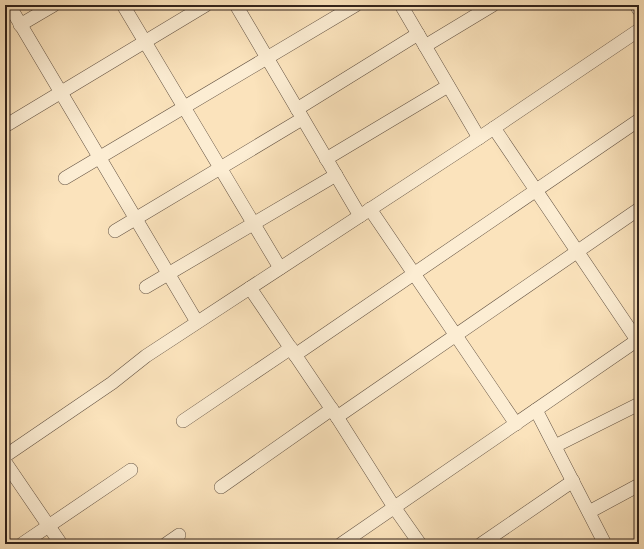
<svg xmlns="http://www.w3.org/2000/svg" width="644" height="549" font-family="'EB Garamond',serif">
<style>
.lines{fill:none;stroke-linecap:round;stroke-linejoin:round}
.minor-casing{stroke:#645343;stroke-width:14}
.minor{stroke:#fcedd3;stroke-width:13}
</style>
<rect width="100%" height="100%" fill="#fbe3bc"/>
<filter id="stains"><feTurbulence type="fractalNoise" baseFrequency=".005" numOctaves="4"/><feColorMatrix values="0 0 0 0 .2 0 0 0 0 .09 0 0 0 0 .02 0 0 0 .5 -.17"/></filter>
<radialGradient id="worn" r=".72"><stop offset=".6" stop-color="#630" stop-opacity="0"/><stop offset="1" stop-color="#630" stop-opacity=".3"/></radialGradient>
<g class="lines">
<g class="minor-casing">
<g id="minor">
<polyline points="9,5 197,322"/>
<polyline points="123,5 280,268"/>
<polyline points="236,5 360,216"/>
<polyline points="401,5 479,138"/>
<polyline points="636,5 639,10"/>
<polyline points="20,25 54,5"/>
<polyline points="425,46 493,5"/>
<polyline points="297,109 418,34"/>
<polyline points="5,126 206,5"/>
<polyline points="494,128 637,340"/>
<polyline points="326,159 448,86"/>
<polyline points="65,178 356,5"/>
<polyline points="370,209 516,424"/>
<polyline points="115,231 302,119"/>
<polyline points="146,287 336,175"/>
<polyline points="250,288 337,417 394,507 420,544"/>
<polyline points="295,355 639,120"/>
<polyline points="536,410 605,544"/>
<polyline points="337,417 639,209"/>
<polyline points="183,421 291,348"/>
<polyline points="555,446 639,404"/>
<polyline points="5,456 112,383 146,356 479,138 639,30"/>
<polyline points="5,462 61,544"/>
<polyline points="221,487 332,409"/>
<polyline points="589,512 639,485"/>
<polyline points="22,544 131,470"/>
<polyline points="166,544 179,535"/>
<polyline points="341,544 639,339"/>
<polyline points="481,544 573,481"/>
</g>
</g>
<use href="#minor" class="minor"/>
</g>
<rect width="644" height="549" fill="none" stroke="#fbe3bc" stroke-width="20"/>
<rect x="6" y="6" width="632" height="537" fill="none" stroke="#32231b" stroke-width="2"/>
<rect x="10" y="10" width="624" height="529" fill="none" stroke="#32231b"/>
<rect width="100%" height="100%" filter="url(#stains)"/>
<rect width="100%" height="100%" fill="url(#worn)"/>
</svg>
